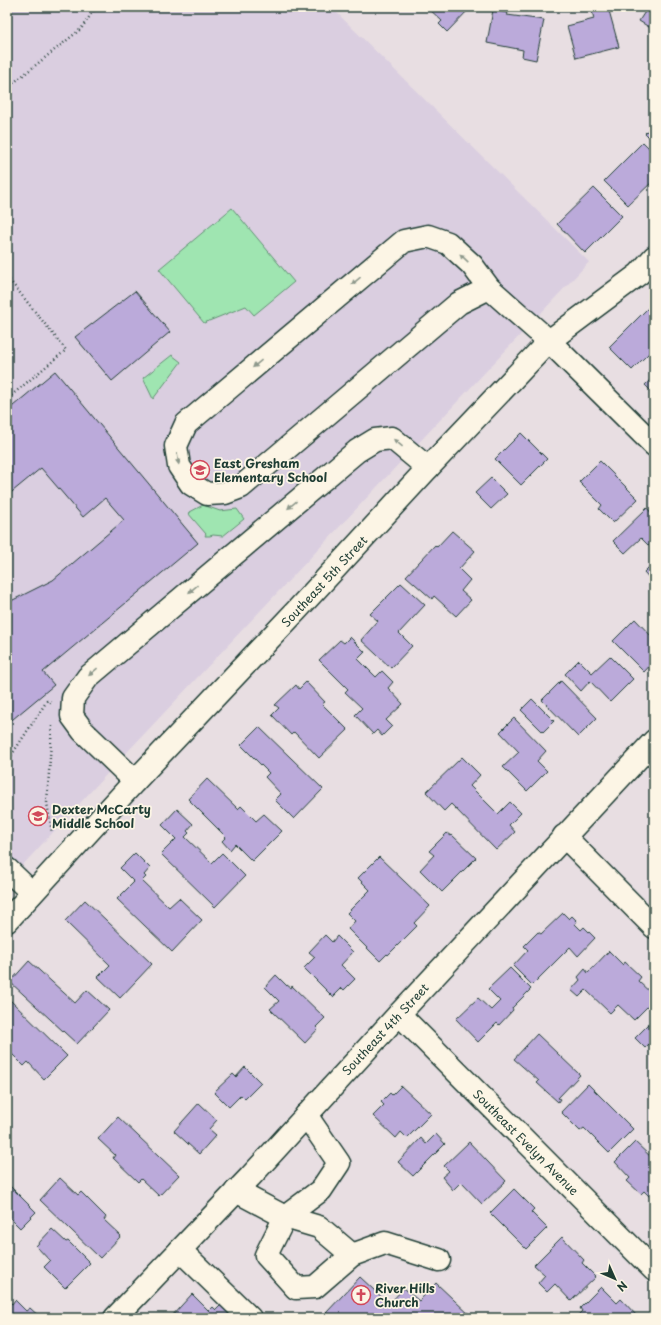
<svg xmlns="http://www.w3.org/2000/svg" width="661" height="1325" font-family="'Playpen Sans',sans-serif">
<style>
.built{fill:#dacee0}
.green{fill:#9fe5b1;stroke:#5f9172}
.building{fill:#bbaada;stroke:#1f3d34}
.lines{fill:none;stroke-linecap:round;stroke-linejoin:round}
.minor-casing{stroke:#1f3d34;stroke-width:25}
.path{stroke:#1f3d34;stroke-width:2.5;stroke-dasharray:1 3;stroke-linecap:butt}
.minor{stroke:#fcf5e5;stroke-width:22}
.oneway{fill:#8e998c}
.labels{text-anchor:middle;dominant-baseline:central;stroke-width:3.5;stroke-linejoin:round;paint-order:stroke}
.poi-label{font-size:12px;font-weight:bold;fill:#1f3d34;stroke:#fcf5e5;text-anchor:start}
.street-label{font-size:12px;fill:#1f3d34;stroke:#fcf5e5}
</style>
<rect width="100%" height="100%" fill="#e8dee2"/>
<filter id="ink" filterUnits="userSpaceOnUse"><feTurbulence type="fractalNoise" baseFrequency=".025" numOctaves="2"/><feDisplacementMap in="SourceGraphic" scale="8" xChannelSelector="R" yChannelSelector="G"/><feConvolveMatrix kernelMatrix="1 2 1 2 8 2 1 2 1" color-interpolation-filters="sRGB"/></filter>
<g filter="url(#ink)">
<polygon class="built" points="7,7 331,7 589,262 130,749 7,882"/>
<g class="green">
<polygon points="232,208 294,282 254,315 246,306 204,323 159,269"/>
<polygon points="172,355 181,362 153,399 143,378"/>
<polygon points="203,505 220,511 237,509 244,519 223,536 213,535 210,536 205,536 206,534 188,513"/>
</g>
<g class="building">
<polygon points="427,7 471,7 447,32 439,24 442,21"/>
<polygon points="591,7 608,7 619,47 576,58 567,26 594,19"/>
<polygon points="648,7 654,7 654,30 639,21"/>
<polygon points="493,10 508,13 507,15 544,20 536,60 522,57 523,50 487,43"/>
<polygon points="654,124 654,142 645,133"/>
<polygon points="643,142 654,153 654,180 628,205 604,181"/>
<polygon points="594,188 622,216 585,253 557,224"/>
<polygon points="135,291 170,332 112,381 75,337"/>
<polygon points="654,304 654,348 632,370 609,347 648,308 650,309"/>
<polygon points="55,371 198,543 43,672 54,685 7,724 7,603 53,580 124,520 105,498 83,517 41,468 7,496 7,411"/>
<polygon points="654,376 654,394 645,385"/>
<polygon points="521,433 547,459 521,485 495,459"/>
<polygon points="600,461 638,499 613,523 599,509 602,505 579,482"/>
<polygon points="491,478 507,494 491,509 475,493"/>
<polygon points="647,508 654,516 654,551 641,538 625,553 613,541"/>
<polygon points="452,531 475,551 459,569 470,580 461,591 471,600 456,616 434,596 432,599 406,576 435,545 437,547"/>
<polygon points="654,562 654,581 653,582 644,572"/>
<polygon points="401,583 425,605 399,633 412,646 391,668 361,640 378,621 370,614"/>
<polygon points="635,619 654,639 654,645 652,647 654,649 654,661 644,672 613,641"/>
<polygon points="350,637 365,652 358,659 376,677 382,671 393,682 388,688 403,704 386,720 392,726 382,736 377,730 373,734 355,715 362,708 345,692 348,689 319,660 340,640 344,643"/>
<polygon points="610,656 633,679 610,702 590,681 581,691 565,674 579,660 592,673"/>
<polygon points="561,681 597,718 578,737 542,700"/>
<polygon points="306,682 325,702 322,704 348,730 319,758 294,732 291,735 272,715 279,708 275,705 296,685 299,689"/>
<polygon points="532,699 554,721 543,732 521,710"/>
<polygon points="514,718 546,751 537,761 547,771 527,791 503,767 519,752 500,732"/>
<polygon points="259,727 323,789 294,819 275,800 281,794 265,777 269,773 241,745"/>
<polygon points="462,757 480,775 470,786 498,814 510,802 521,813 509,825 515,832 496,850 451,804 444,811 426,792"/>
<polygon points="207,779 238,809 241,806 256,821 264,814 282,831 252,861 235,844 230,850 222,841 226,837 188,799"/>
<polygon points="177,809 193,824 187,831 189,833 185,837 212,863 222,853 245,876 215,907 161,854 176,839 162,825"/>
<polygon points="447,833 451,836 452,835 476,858 442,892 420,870 434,855 429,851"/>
<polygon points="135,853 150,868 144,875 146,877 142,881 169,907 179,898 202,920 172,952 117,899 134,882 120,868"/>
<polygon points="379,857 430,906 414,923 417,926 388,955 387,954 380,961 348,929 355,921 347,913 370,890 358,878"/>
<polygon points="85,900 152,964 120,998 98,977 110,965 65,921"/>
<polygon points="563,913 569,919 572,916 577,921 575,924 581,930 584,927 595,938 578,956 570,947 532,985 513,966 528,950 524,946 538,932 541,934"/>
<polygon points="325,935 332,942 337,936 353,952 341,965 355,979 344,990 342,988 333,997 304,968 315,957 309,952"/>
<polygon points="609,951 623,965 625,962 641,977 638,981 654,996 654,1000 634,1020 618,1005 610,1013 586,990 579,997 571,990 580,980 578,977 585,969 588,973"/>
<polygon points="29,961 75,1003 87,990 109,1010 77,1044 10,982"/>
<polygon points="510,968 531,989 512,1008 513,1010 499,1025 497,1023 478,1042 456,1019 478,998 491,1010 500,1001 488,989"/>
<polygon points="276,975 287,986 287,985 291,988 292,986 325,1018 316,1027 318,1029 305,1043 270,1009 279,1001 265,987"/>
<polygon points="7,997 67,1056 44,1079 28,1062 24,1066 7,1049"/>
<polygon points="654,1019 654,1040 653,1040 645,1048 635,1038"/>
<polygon points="537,1034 580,1075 558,1098 560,1099 558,1102 537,1083 539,1081 514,1059"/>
<polygon points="245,1067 261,1083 245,1099 241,1095 229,1107 214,1092 233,1074 236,1077"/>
<polygon points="588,1084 633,1129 609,1153 584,1128 580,1131 561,1112"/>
<polygon points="401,1086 431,1114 407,1138 401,1132 396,1138 373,1116 384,1105 381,1102 390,1093 392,1095"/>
<polygon points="199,1103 217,1120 209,1129 216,1135 199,1154 174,1131"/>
<polygon points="118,1117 179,1175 159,1196 141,1179 138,1182 113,1158 115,1155 98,1139"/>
<polygon points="436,1134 445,1144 413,1176 398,1162 421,1138 426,1144"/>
<polygon points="469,1142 506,1181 482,1204 461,1182 453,1190 442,1177 449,1171 444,1166"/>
<polygon points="635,1142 651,1157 654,1154 654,1201 644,1191 641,1194 627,1181 630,1178 615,1162"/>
<polygon points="60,1178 78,1195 81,1192 106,1217 104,1220 121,1236 100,1258 40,1200"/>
<polygon points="7,1183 36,1212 20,1228 7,1215"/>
<polygon points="514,1189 534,1209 531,1212 547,1228 526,1249 490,1213"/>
<polygon points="52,1229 66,1242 68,1241 90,1263 65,1288 44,1267 50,1261 36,1246"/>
<polygon points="562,1237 584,1260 582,1263 596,1277 571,1301 555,1284 547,1292 538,1283 545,1275 534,1265"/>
<polygon points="360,1277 389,1304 404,1288 419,1301 436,1283 472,1317 332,1318 326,1313"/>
<polygon points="601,1287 617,1303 621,1299 637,1316 635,1318 575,1318 582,1311 580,1308"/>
<polygon points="192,1294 209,1311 213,1307 216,1310 222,1304 238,1318 170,1318"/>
<polygon points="7,1299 12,1304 15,1300 26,1311 30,1308 41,1318 7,1318"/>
</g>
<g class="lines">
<g class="minor-casing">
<g id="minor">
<polyline points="489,288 459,303 241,487 225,493 207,494 191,484 179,466 176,446 186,424 404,241 428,236 448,243 472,265 489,288 549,341 654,445"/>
<polyline points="135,781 83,731 72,716 73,698 88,677 357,451 375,440 392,438 428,468"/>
<polyline points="564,836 654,927"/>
<polyline points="7,869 32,893"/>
<polyline points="7,921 135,781 296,611 428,468 549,341 639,274 654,257"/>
<polyline points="399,1014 654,1270"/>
<polyline points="236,1191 285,1217 321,1190 339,1163 306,1115"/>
<polyline points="180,1250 250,1318"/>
<polyline points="352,1255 319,1227 285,1217 266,1255 296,1288 315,1287 352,1255 385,1243 439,1260"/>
<polyline points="115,1318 250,1177 399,1014 654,741"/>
</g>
</g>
<g class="path">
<polyline points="7,88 81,29 96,7"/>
<polyline points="7,277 66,350 7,399"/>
<polyline points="52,726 47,803 52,833"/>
<polyline points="7,762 47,701 51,702"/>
</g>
<use href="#minor" class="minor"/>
</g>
<defs><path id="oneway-solid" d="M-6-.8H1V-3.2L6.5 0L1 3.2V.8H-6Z"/></defs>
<g class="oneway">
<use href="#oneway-solid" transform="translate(464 258) rotate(-136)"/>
<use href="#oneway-solid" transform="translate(356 281) rotate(140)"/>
<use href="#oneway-solid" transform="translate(257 364) rotate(140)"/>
<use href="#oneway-solid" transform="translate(398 443) rotate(-140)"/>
<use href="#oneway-solid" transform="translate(178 459) rotate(82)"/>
<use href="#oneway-solid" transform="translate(292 505) rotate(140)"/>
<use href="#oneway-solid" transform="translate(193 589) rotate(140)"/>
<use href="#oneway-solid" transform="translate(93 672) rotate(140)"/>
</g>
</g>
<defs>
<g id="school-ring" transform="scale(1)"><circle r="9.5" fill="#fcf5e5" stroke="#d1495b" stroke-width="1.5"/><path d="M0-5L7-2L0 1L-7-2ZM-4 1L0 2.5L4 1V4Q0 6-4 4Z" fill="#d1495b"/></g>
<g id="church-ring" transform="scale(1)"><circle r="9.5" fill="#fcf5e5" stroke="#d1495b" stroke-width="1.5"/><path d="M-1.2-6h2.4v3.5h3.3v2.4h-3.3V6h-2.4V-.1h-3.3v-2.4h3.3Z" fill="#d1495b"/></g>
</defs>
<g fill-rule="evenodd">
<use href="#school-ring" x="200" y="470"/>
<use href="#school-ring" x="38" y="816"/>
<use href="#church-ring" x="361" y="1295"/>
</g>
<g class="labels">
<g class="poi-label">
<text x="214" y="463">East Gresham<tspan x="214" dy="14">Elementary School</tspan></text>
<text x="52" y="809">Dexter McCarty<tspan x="52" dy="14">Middle School</tspan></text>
<text x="375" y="1288">River Hills<tspan x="375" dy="14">Church</tspan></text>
</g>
<g class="street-label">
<text transform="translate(324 581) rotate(-47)">Southeast 5th Street</text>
<text transform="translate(385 1029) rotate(-47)">Southeast 4th Street</text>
<text transform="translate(526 1142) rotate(45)">Southeast Evelyn Avenue</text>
</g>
</g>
<rect width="661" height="1325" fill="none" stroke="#fcf5e5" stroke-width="24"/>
<rect x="12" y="12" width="637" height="1301" fill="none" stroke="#1f3d34" stroke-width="1.5" filter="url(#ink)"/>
<g transform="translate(615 1279) rotate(135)" stroke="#fcf5e5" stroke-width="3" paint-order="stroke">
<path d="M0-3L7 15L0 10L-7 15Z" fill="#1f3d34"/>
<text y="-6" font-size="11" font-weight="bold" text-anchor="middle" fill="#1f3d34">N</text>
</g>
</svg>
